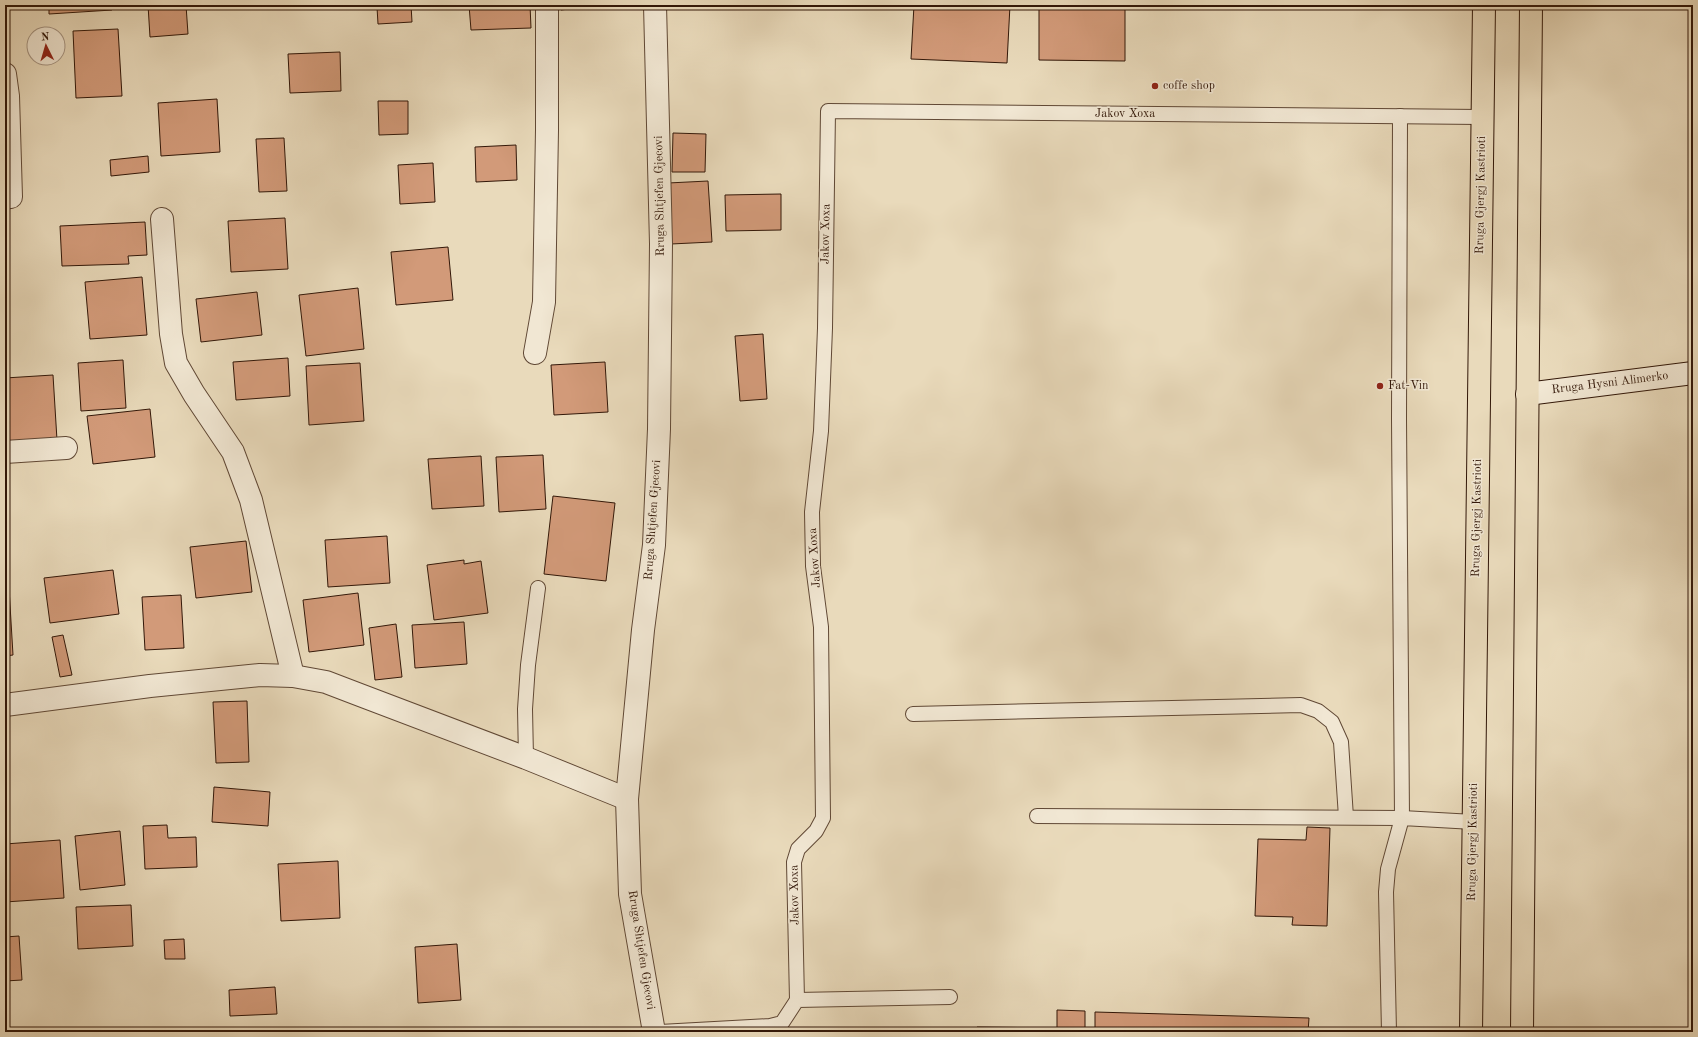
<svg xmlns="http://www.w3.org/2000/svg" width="1698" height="1037" font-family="'Old Standard TT',serif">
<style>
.building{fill:#d29a79;stroke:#321708}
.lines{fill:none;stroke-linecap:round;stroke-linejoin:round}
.service-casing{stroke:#604835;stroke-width:16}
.minor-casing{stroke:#604835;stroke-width:24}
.secondary-casing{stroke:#321708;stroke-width:24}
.primary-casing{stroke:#321708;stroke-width:24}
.service{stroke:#f1e7d3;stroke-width:14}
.minor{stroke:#f1e7d3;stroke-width:22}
.secondary{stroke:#f1e7d3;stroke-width:22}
.primary{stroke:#e9dabb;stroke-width:22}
.poi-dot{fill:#8f2418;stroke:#f1e7d3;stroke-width:1.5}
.labels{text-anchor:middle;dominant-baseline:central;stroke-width:3;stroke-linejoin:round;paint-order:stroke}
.poi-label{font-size:12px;fill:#321708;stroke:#f1e7d3;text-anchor:start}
.street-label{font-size:12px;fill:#321708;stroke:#f1e7d3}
</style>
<rect width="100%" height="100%" fill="#e9dabb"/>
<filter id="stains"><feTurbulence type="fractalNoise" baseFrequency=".005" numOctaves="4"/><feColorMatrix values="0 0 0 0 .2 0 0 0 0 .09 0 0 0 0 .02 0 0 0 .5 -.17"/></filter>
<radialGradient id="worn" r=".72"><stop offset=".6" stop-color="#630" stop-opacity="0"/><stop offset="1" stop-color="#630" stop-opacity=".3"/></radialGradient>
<g class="building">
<polygon points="49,5 112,5 112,10 49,14"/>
<polygon points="148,5 186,5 188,34 150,37"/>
<polygon points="365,5 411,5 412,22 378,24 377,7 366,8"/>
<polygon points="469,5 530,5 531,28 471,30"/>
<polygon points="560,5 600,5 561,10"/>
<polygon points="914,5 1010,5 1007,63 911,59"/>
<polygon points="1039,5 1125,5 1125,61 1039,60"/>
<polygon points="118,29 122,96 76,98 73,31"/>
<polygon points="340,52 341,91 290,93 288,54"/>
<polygon points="217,99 220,152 161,156 158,103"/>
<polygon points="378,101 408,101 408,134 379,135"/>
<polygon points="673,133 706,134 705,172 672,172"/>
<polygon points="284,138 287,191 259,192 256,139"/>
<polygon points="516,145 517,180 476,182 475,147"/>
<polygon points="148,156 149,172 111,176 110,160"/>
<polygon points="433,163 435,202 400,204 398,165"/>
<polygon points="708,181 712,242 671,244 668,183"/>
<polygon points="781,194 781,230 726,231 725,195"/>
<polygon points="285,218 288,269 231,272 228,221"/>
<polygon points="145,222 147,255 128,256 129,264 62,266 60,226"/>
<polygon points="448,247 453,300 396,305 391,252"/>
<polygon points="142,277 147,335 90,339 85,282"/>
<polygon points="358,288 364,349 306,356 299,295"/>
<polygon points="257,292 262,335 201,342 196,299"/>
<polygon points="763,334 767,399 740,401 735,336"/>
<polygon points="288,358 290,396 236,400 233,362"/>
<polygon points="123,360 126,408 81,411 78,363"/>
<polygon points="605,362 608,412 554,415 551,365"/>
<polygon points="360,363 364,421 309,425 306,366"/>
<polygon points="53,375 57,440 5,443 5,378"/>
<polygon points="150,409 155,457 93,464 87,416"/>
<polygon points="543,455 546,509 499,512 496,457"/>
<polygon points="481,456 484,506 432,509 428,459"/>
<polygon points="553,496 615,503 606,581 544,574"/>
<polygon points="387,536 390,583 328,587 325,540"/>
<polygon points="246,541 252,592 196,598 190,547"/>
<polygon points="464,560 464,564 481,561 488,613 434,620 427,565"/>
<polygon points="113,570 119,614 50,623 44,578"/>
<polygon points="9,588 13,655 5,656 5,589"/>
<polygon points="358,593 364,645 309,652 303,600"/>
<polygon points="181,595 184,648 145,650 142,597"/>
<polygon points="464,622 467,664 415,668 412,625"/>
<polygon points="396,624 402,677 375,680 369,628"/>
<polygon points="63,635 72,675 60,677 52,637"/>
<polygon points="247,701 249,762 216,763 213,702"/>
<polygon points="214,787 270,792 268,826 212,822"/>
<polygon points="167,825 168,838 196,837 197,867 145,869 143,826"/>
<polygon points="1307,827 1330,828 1327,926 1292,925 1293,917 1255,916 1258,839 1306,840"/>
<polygon points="120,831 125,885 80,890 75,836"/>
<polygon points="60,840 64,898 5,902 5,844"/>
<polygon points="338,861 340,918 281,921 278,864"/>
<polygon points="131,905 133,946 78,949 76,907"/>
<polygon points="19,936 22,980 5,981 5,937"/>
<polygon points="184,939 185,959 165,959 164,940"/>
<polygon points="457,944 461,1000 418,1003 415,947"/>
<polygon points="275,987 277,1014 230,1016 229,990"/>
<polygon points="1057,1010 1085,1011 1085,1032 977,1032 977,1027 1057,1028"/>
<polygon points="1095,1012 1309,1018 1308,1032 1095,1032"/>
</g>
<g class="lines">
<g class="service-casing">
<g id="service">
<polyline points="913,714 1301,705 1318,711 1332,722 1341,742 1346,817"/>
<polyline points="526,758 525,709 528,665 538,588"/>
<polyline points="1037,816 1402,818 1399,419 1400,116"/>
<polyline points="797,1000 794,862 798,849 816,831 823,818 821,627 813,566 812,512 821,431 825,328 828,111 1481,117"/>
<polyline points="660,1032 770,1026 782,1023 797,1000 950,997"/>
<polyline points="1389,1032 1386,892 1388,869 1402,818 1474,822"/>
</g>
</g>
<g class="minor-casing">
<g id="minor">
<polyline points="5,74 8,96 11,197 5,198"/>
<polyline points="162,219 171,334 176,363 194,394 233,452 251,500 293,676"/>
<polyline points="535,353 544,302 547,130 547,5"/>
<polyline points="5,452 66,448"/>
<polyline points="5,705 150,686 260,675 293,676 326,682 360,695 526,758 627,799"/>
<polyline points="654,1032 630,894 627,799 643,630 654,545 659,429 661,244 655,5"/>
</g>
</g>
<g class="secondary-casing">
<polyline id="secondary" points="1527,394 1693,373"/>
</g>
<g class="primary-casing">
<g id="primary">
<polyline points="1471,1032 1484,5"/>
<polyline points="1522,1032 1531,5"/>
</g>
</g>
<use href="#service" class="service"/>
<use href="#minor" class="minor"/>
<use href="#secondary" class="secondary"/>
<use href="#primary" class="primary"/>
</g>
<g class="poi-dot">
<circle cx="1155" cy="86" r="4"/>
<circle cx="1380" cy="386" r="4"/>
</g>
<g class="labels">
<g class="poi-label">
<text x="1163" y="86">coffe shop</text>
<text x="1388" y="386">Fat-Vin</text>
</g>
<g class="street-label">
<text x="1125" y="114">Jakov Xoxa</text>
<text transform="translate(1481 195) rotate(-89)">Rruga Gjergj Kastrioti</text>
<text transform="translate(660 196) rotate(-91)">Rruga Shtjefen Gjecovi</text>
<text transform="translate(826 234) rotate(-89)">Jakov Xoxa</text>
<text transform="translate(1610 383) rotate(-7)">Rruga Hysni Alimerko</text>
<text transform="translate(1477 518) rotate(-89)">Rruga Gjergj Kastrioti</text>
<text transform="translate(653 520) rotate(-86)">Rruga Shtjefen Gjecovi</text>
<text transform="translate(815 558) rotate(-94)">Jakov Xoxa</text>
<text transform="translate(1473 842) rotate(-89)">Rruga Gjergj Kastrioti</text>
<text transform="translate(795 895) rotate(-91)">Jakov Xoxa</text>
<text transform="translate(641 950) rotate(81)">Rruga Shtjefen Gjecovi</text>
</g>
</g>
<rect width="1698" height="1037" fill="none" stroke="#e9dabb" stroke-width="20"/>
<rect x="6" y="6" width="1686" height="1025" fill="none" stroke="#321708" stroke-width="2"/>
<rect x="10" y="10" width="1678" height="1017" fill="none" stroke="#321708"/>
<g transform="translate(46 46) rotate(355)"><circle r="19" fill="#f1e7d3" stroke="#a59482"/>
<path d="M0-3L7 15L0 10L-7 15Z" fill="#8f2418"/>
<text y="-6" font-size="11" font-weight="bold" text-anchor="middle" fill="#321708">N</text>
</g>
<rect width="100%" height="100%" filter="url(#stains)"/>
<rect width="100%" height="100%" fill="url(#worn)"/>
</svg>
